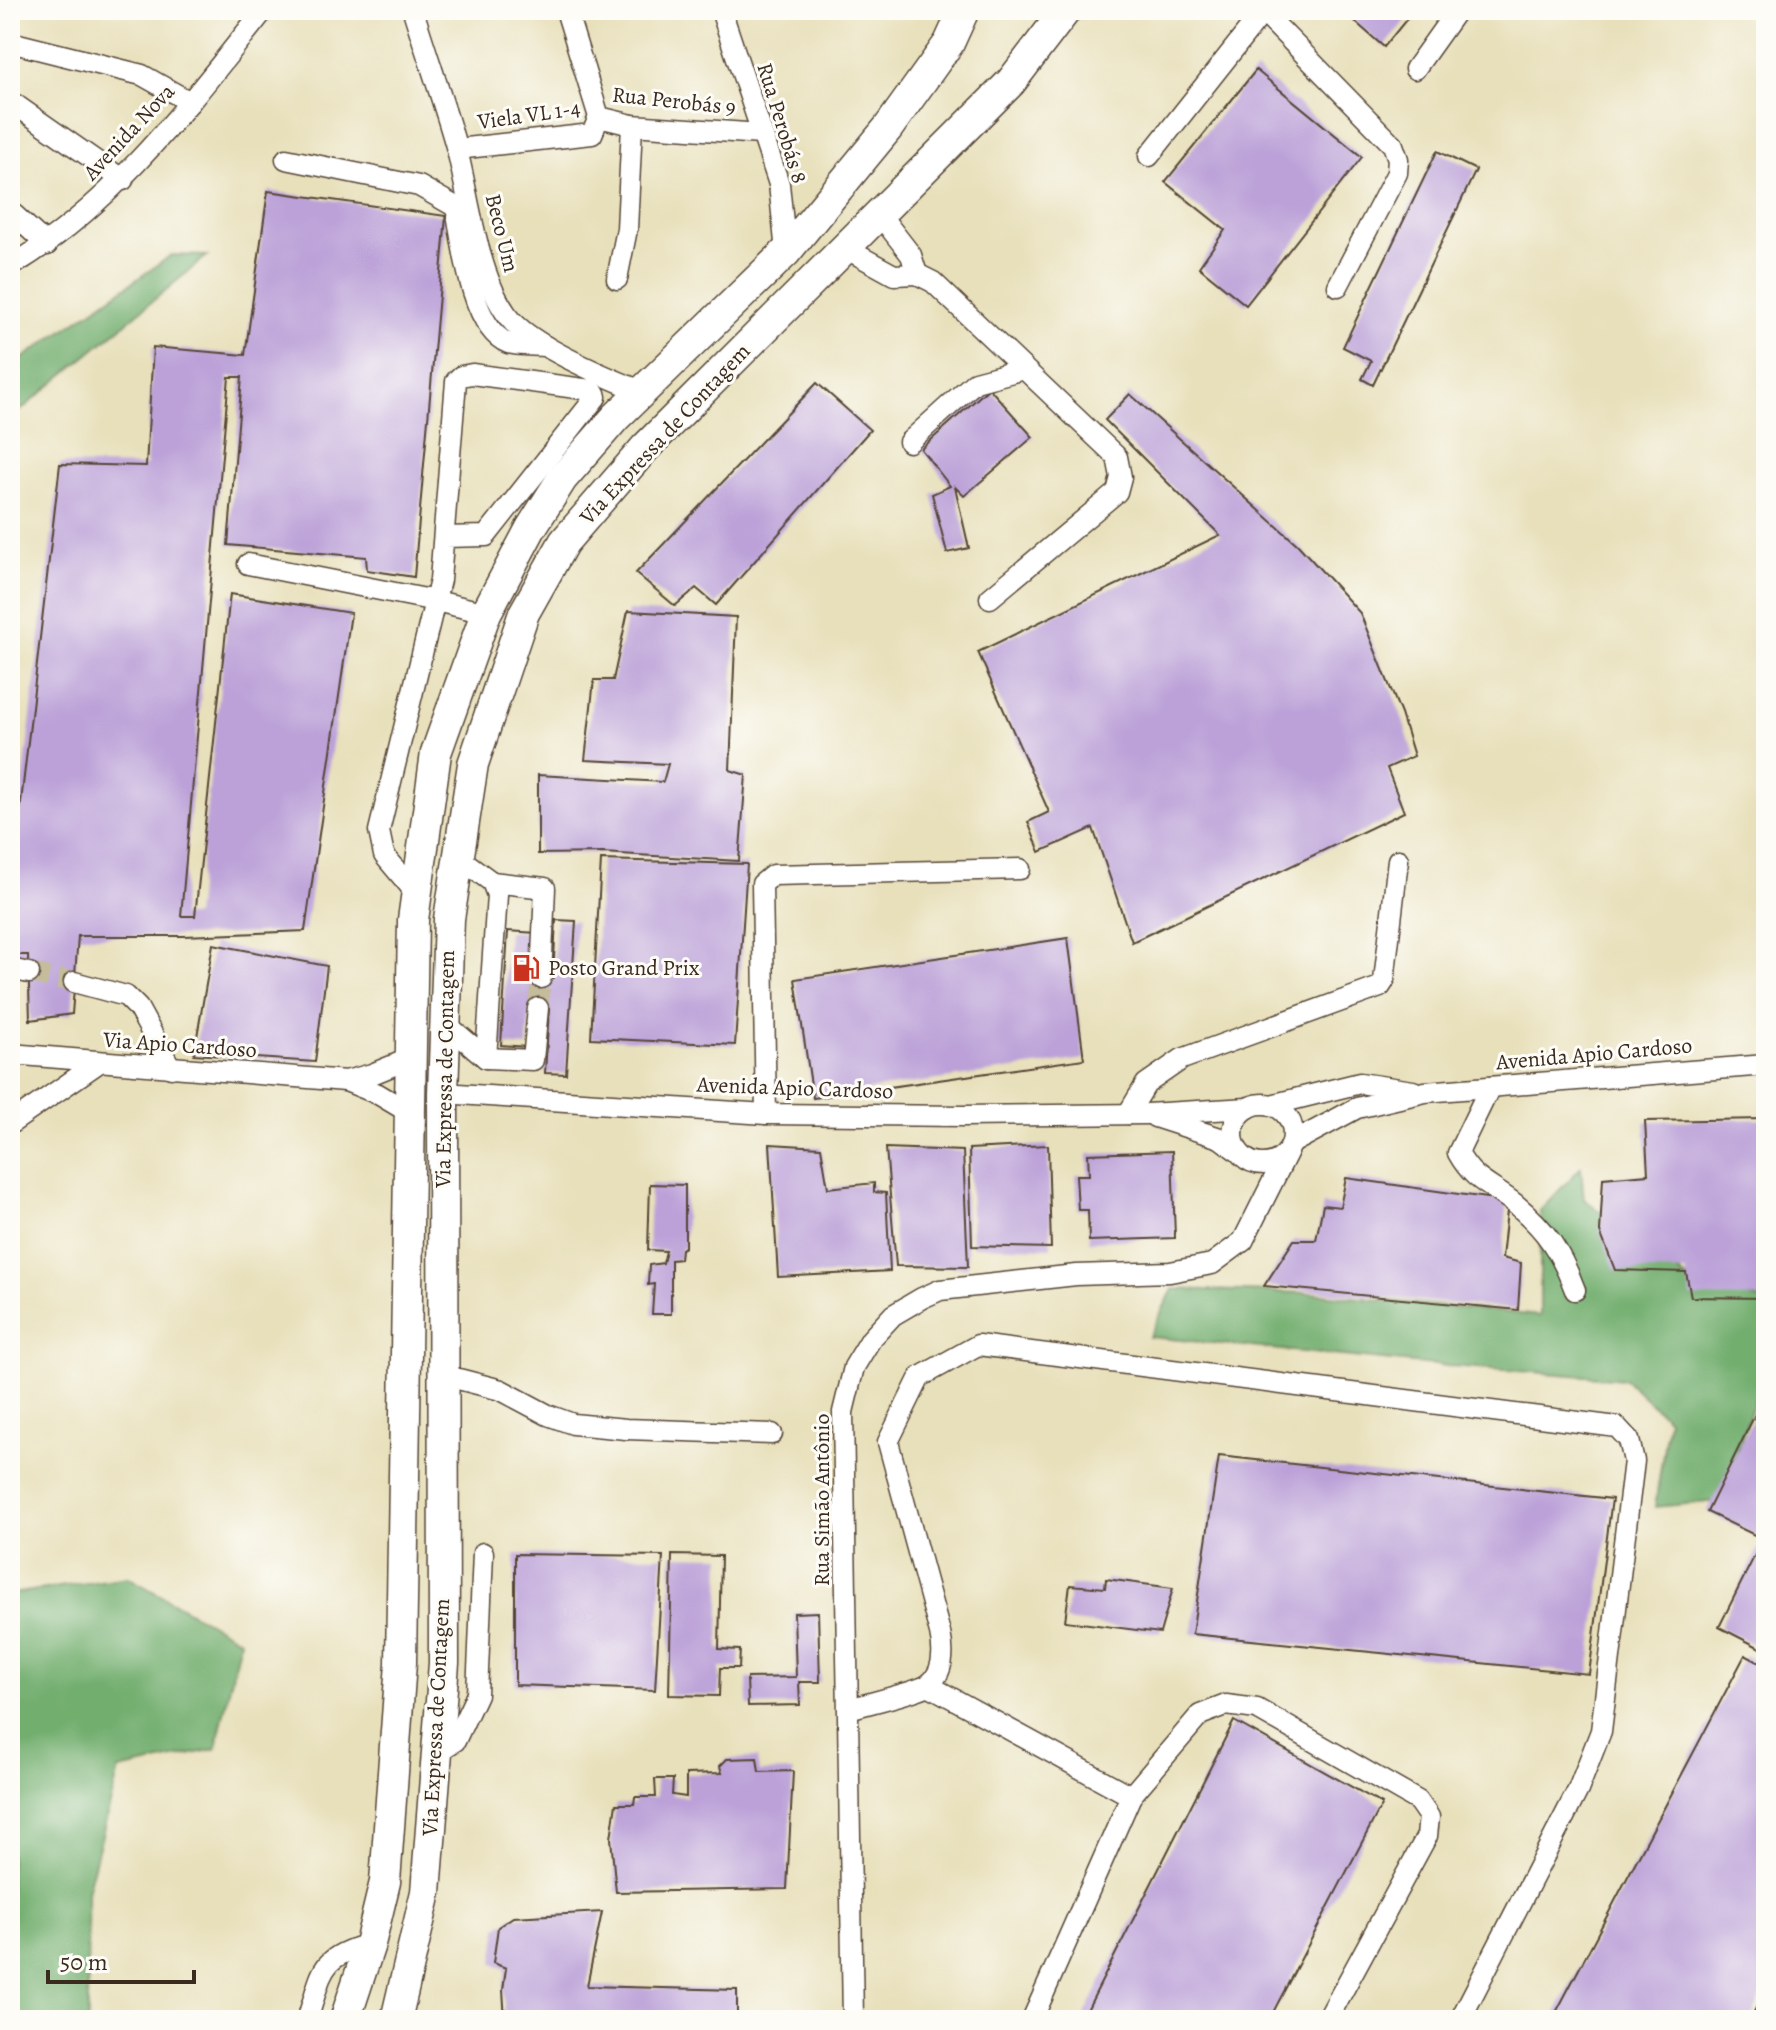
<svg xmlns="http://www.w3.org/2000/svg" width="1776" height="2030" font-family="Alegreya,serif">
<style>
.forest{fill:#72ae6e;stroke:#566c46;stroke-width:2}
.building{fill:#bba1d8}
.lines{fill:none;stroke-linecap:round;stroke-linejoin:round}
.minor-tunnel{stroke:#c5bc9c;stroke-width:20;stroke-dasharray:20 10;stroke-linecap:butt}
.minor-casing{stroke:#554536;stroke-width:23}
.highway-casing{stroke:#554536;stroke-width:33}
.minor{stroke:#fff;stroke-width:20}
.highway{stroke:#fff;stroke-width:30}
.labels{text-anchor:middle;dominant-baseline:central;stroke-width:6;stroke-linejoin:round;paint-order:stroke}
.street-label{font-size:22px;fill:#3b2a1e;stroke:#fdfcf7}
.poi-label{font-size:22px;fill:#3b2a1e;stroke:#fdfcf7;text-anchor:start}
</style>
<rect width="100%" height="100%" fill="#fdfcf7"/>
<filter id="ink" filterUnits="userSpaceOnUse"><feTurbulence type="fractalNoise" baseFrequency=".0125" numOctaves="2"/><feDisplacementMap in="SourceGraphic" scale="16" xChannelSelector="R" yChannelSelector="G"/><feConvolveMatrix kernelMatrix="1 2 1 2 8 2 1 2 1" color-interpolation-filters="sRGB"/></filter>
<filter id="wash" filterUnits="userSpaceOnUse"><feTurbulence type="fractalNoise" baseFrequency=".006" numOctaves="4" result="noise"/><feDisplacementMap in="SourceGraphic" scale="32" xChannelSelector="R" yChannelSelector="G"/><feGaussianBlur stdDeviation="1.8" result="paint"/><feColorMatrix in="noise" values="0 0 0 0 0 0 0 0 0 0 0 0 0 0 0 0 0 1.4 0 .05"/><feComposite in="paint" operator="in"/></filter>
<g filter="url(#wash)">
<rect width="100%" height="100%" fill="#e8e0bb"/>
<g class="forest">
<polygon points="172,255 207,256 10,419 10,367"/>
<polygon points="1581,1167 1584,1199 1694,1284 1766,1301 1766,1397 1756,1397 1719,1501 1655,1507 1668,1419 1625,1379 1423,1364 1149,1337 1173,1289 1310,1293 1540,1316 1540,1211"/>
<polygon points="128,1577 240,1640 216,1749 119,1770 87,1892 88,2020 10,2020 10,1594"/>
</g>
<g id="blocks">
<g class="building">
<polygon points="1345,10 1414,10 1384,47 1344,12"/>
<polygon points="1256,70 1362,157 1246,305 1199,267 1225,230 1165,182"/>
<polygon points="1437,151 1476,170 1373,385 1362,379 1371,361 1343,347"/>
<polygon points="268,191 446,216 414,577 367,570 366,557 228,545 242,377 229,377 181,916 195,916 230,594 351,613 305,931 184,936 78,936 72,1014 30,1020 28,955 10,955 10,898 60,464 146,466 153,347 245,355"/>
<polygon points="817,383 870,430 716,605 696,588 675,606 636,573"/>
<polygon points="989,388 1033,437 964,496 955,487 969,548 947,553 932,494 950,486 921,449"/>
<polygon points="1130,394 1298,545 1360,613 1401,714 1414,756 1387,768 1404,812 1132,942 1093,828 1040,852 1028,822 1049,812 978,652 1220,535 1105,420"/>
<polygon points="628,611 736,617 730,770 746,775 739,861 603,853 538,854 538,775 663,782 668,764 585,760 594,680 613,680"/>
<polygon points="601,860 747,864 735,1045 591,1038"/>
<polygon points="556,920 576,921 566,1074 545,1073 549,1009 530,1007 527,1047 501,1045 508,931 537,933 534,977 553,978"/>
<polygon points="1068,938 1084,1059 813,1098 795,979"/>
<polygon points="213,944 327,966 315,1062 194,1054"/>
<polygon points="1766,1119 1766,1298 1691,1297 1686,1272 1615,1270 1600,1232 1603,1178 1648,1174 1645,1121"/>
<polygon points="770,1144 821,1147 828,1188 874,1183 874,1192 886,1193 890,1271 778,1277"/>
<polygon points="1048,1145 1051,1248 972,1246 969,1149"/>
<polygon points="886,1148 963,1151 968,1267 896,1266"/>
<polygon points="1172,1151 1175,1238 1089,1241 1088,1210 1078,1210 1076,1175 1089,1175 1088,1154"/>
<polygon points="1346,1178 1508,1201 1502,1258 1521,1263 1518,1310 1264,1286 1294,1240 1316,1240 1323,1205 1340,1207"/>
<polygon points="650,1184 685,1185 685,1247 681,1249 680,1259 671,1260 671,1314 652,1314 654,1284 648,1285 649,1265 663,1263 666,1251 648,1250"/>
<polygon points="1766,1392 1766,1651 1719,1627 1763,1539 1707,1512"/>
<polygon points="1219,1456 1612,1499 1589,1674 1192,1634"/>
<polygon points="515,1554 663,1556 655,1690 515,1685"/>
<polygon points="672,1555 721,1556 719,1649 740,1650 739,1668 720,1668 719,1696 669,1695"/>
<polygon points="1106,1579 1173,1588 1160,1633 1065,1621 1070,1585 1105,1588"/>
<polygon points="818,1612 820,1682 799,1682 800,1705 748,1706 747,1678 796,1677 794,1613"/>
<polygon points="1745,1655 1766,1666 1766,1988 1750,2020 1552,2020"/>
<polygon points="1234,1721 1382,1804 1269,2020 1082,2020"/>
<polygon points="757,1758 759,1772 793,1771 787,1889 616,1892 611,1838 616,1804 634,1804 635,1797 656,1797 655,1779 673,1779 672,1795 686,1797 686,1774 722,1773 720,1766 727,1759"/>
<polygon points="602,1912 587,1986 737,1990 737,2020 505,2020 503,1990 506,1968 493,1963 498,1927 513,1917"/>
</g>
</g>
</g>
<g filter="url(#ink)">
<use href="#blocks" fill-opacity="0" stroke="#554536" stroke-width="2"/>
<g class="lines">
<g class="minor-tunnel">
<polyline points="29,973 74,982"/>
<polyline points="538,1008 541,978"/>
</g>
<g class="minor-casing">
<g id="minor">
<path d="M 413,10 C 427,56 444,103 457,150 C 470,200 478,284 513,322 C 539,349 606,377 641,391"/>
<polyline points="566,10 599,117 632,125 761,134"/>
<polyline points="721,10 779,184 786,252"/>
<polyline points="1261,10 1393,145 1398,159 1397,173 1338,286"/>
<polyline points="10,42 142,75 190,102"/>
<polyline points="1415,69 1457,10"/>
<polyline points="10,101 123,180"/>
<polyline points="457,149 592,134 599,117"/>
<polyline points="1149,156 1263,12"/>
<path d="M 286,159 L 419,186 L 456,207 C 462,241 471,329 508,343 C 518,346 534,345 545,346"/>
<polyline points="10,211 47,245"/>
<polyline points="880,215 911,255 917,274"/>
<polyline points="845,248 894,275 917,274 933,282 1117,457 1121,477 1117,492 990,598"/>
<path d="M 10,267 C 115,204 188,105 264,10"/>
<polyline points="617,279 627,229 632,125"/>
<polyline points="909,442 975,382 1024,369"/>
<polyline points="248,564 436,601 486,613"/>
<polyline points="492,882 545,888 541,978"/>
<polyline points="416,893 384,855 379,831 440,580 456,381 461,376 472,374 591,390 595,393 596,397 486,536 444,537"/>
<polyline points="10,969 29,973"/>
<polyline points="74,982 126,996 138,1008 171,1068"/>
<polyline points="445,1023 486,1058 497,895 492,882 458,857"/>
<polyline points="10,1054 346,1081 378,1094 410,1113"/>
<polyline points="486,1058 533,1060 538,1008"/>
<polyline points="346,1081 372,1074 411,1058"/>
<path d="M 1490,1087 L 1458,1153 C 1474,1182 1490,1184 1514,1203 C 1547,1230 1560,1251 1575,1290"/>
<polyline points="443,1093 766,1114 964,1116 1147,1114 1248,1108"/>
<circle cx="1263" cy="1134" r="30"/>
<polyline points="1271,1105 1360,1083 1413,1091"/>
<polyline points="766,1114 762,884 773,875 1020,869"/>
<polyline points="1128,1114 1146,1084 1182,1059 1380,987 1384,981 1398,860"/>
<polyline points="1155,1117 1220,1138 1236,1150"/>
<polyline points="10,1124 98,1063"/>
<polyline points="1292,1143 1357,1108 1425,1092 1766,1065"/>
<polyline points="443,1375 501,1390 548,1415 573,1424 626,1429 772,1434"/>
<polyline points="928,1685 1131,1796 1032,2020"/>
<path d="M 849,1709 C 865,1704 917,1692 928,1685 C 945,1672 944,1651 940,1633 L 888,1442 L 920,1377 L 978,1345 L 1617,1427 L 1629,1440 L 1634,1461 L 1601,1731 L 1578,1790 L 1460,2020"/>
<polyline points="437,1752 455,1741 477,1694 483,1553"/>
<polyline points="1131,1796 1200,1715 1226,1705 1257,1709 1418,1801 1429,1817 1427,1836 1327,2020"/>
<path d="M 307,2020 C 323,1973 317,1957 370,1944"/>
<polyline points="853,2020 843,1412 854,1367 871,1339 893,1315 922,1298 940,1290 1076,1275 1170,1272 1212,1264 1243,1241 1287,1153"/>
</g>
</g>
<g class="highway-casing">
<g id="highway">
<polyline points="345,2020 370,1944 385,1882 401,1663 413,920 436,753 486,613 531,528 562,479 616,417 786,252 888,128 949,43 964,10"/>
<polyline points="396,2020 426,1892 444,1663 443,1093 449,919 473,764 524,613 564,542 645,448 1011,82 1066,10"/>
</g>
</g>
<use href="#minor" class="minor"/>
<use href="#highway" class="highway"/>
</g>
</g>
<defs>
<g id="fuel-bare" transform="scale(2.16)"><path d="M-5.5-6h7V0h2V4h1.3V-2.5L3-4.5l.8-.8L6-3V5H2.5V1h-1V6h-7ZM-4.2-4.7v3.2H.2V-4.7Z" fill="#c8321e" stroke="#fdfcf7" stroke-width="2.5" paint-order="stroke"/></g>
</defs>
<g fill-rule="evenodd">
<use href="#fuel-bare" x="526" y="968"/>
</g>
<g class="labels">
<g class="street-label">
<text transform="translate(674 101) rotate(6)">Rua Perobás 9</text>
<text transform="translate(529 115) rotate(-8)">Viela VL 1-4</text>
<text transform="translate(782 123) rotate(73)">Rua Perobás 8</text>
<text transform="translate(129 132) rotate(-47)">Avenida Nova</text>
<text transform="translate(502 233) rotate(76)">Beco Um</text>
<text transform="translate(665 434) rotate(-47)">Via Expressa de Contagem</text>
<text transform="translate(180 1045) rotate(4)">Via Apio Cardoso</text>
<text transform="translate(1594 1054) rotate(-5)">Avenida Apio Cardoso</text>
<text transform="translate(445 1069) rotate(-89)">Via Expressa de Contagem</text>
<text transform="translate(795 1088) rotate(2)">Avenida Apio Cardoso</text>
<text transform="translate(822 1500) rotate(-90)">Rua Simão Antônio</text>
<text transform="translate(436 1717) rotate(-87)">Via Expressa de Contagem</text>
</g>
<g class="poi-label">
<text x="548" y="968">Posto Grand Prix</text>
</g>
</g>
<rect width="1776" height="2030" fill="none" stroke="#fdfcf7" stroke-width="40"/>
<path d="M48 1970v12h146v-12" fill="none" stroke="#3b2a1e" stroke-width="4"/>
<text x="60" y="1970" font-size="24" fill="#3b2a1e" stroke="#fdfcf7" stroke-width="6" paint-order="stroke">50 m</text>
</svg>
